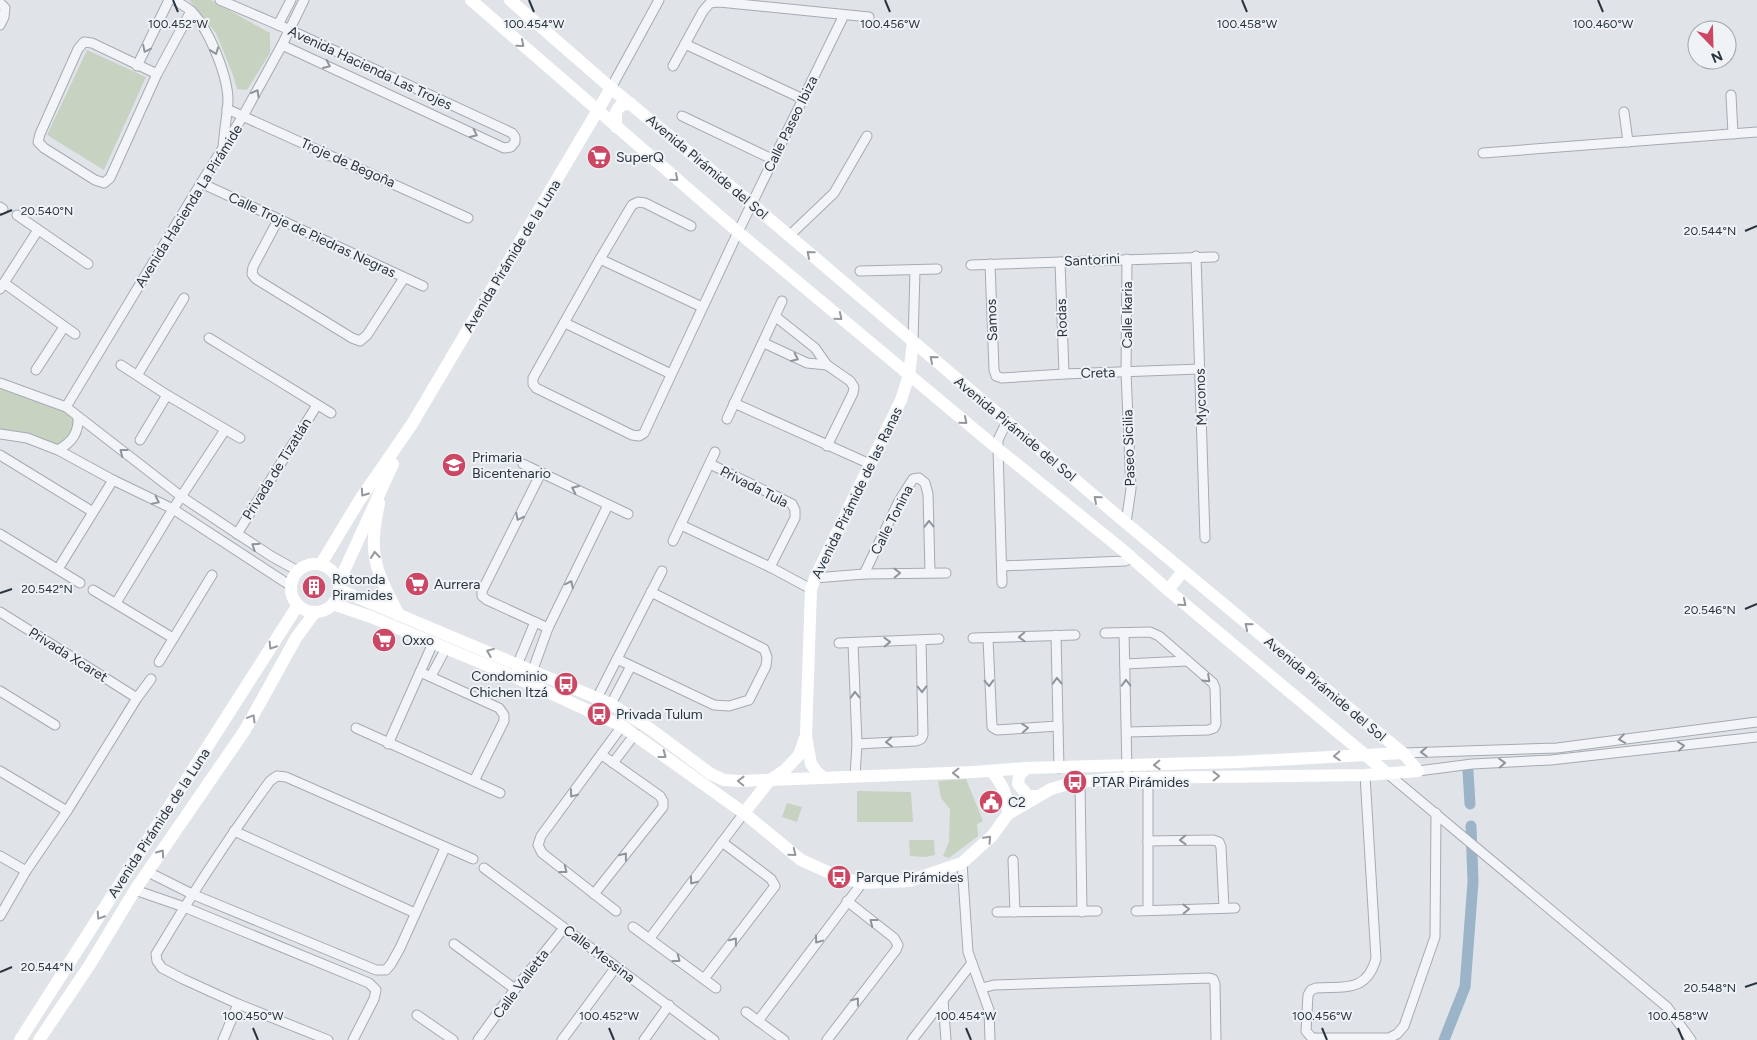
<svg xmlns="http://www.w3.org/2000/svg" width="1757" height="1040" font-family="Figtree,sans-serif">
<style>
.green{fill:#c7d2c1}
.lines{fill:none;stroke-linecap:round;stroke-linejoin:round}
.canal{stroke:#9bb4c8;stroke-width:11}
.street-casing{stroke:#a5abb3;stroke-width:11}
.street{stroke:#f2f4f7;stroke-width:9}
.secondary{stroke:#fff;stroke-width:12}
.oneway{stroke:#94999f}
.oneway2{stroke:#8e949b}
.ticks{fill:none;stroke:#29333f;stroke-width:2}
.labels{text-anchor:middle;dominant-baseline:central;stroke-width:4;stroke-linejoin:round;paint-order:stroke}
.street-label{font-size:14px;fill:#29333f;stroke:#eff3f6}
.poi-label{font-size:14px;fill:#29333f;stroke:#eff3f6;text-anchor:start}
.ticks-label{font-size:12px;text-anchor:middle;fill:#29333f;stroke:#eff3f6;stroke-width:4;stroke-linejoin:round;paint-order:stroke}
</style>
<rect width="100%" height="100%" fill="#e0e4e9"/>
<g class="green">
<polygon points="189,0 211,0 270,33 270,53 247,90 237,89 233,75 216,33"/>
<polygon points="87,50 146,77 104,170 47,135"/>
<polygon points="0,383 78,417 79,427 58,450 0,434"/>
<polygon points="966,779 983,821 977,824 978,836 949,858 943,856 949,842 950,809 941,798 938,781"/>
<polygon points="857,791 911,792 913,822 857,822"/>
<polygon points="787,803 802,807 797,822 782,817"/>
<polygon points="909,840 934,840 935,855 925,857 910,856"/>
</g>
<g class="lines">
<g class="canal">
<polyline points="1468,771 1470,804"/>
<polyline points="1444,1040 1465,987 1473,882 1471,826"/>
</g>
<g class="street-casing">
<g id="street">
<path d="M 175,0 C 180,4 187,7 191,11 C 209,29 228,76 228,101 C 227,116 224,132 223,148"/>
<polyline points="220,0 290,30 512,133 515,137 515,142 511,147 504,148 282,45"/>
<polyline points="0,3 5,8 4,17 0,25"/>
<polyline points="278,25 291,0"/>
<polyline points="685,44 803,99"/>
<polyline points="137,66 169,0"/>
<polyline points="673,66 703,11 710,3 719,2 869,17"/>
<polyline points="157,74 92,43 84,42 78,49 40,134 38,142 44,148 95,180 104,183 110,178 157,74 191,11"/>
<polyline points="611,88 659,0"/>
<polyline points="1731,95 1733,134"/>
<polyline points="227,109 468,218"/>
<polyline points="1624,112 1628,142"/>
<polyline points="682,116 774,160"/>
<polyline points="1483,153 1757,132"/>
<polyline points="201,183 423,286"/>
<polyline points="0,207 3,209"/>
<polyline points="17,215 88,264"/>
<polyline points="278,220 253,267 252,274 256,279 352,338 360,341 367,335 404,278"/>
<polyline points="691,226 645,203 638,202 632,205 600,259 533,378 533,384 536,388 632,435 639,436 644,433 738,232 844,15"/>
<polyline points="789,236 834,193 867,136"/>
<polyline points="1196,256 1205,538"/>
<polyline points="600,259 702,307"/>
<polyline points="1060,262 1064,374"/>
<polyline points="990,264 994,370 996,376 1002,378 1064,374 1200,369"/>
<polyline points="971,265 1214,257"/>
<polyline points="860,271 937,269"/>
<polyline points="4,283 75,334"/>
<polyline points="0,289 38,230"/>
<polyline points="776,317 815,348 827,365 850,381 854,387 853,393 827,446"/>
<polyline points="565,323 671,374"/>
<polyline points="209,338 331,413"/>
<polyline points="913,342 915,270"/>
<polyline points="764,343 807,363 827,365"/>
<polyline points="121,365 167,395 240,438"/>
<polyline points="36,370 64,327"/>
<polyline points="138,374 184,298"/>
<polyline points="0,383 66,407 182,497 271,556 298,571"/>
<polyline points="734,403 870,464"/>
<polyline points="66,407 201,183 243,116 282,45 304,0"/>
<polyline points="727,419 782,301"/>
<polyline points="0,434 27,438 58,450 113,480 173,509 291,586"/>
<polyline points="140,440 167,395"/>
<path d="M 58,450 C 72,442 79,433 78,417"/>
<polyline points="0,455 93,512"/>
<polyline points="523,464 628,514"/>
<polyline points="710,464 792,504 795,510 795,518 770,567"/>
<polyline points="541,473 482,591 482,596 487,600 548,628"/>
<polyline points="1126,523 1131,489 1126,372 1127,259"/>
<polyline points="681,525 770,567 811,589"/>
<polyline points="0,534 80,583"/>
<polyline points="237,534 317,405"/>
<polyline points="673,541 715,452"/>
<polyline points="1002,566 1125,561 1132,558"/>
<polyline points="58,569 113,480"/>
<polyline points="864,574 899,501 913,479 919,478 925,483 928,494 930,572"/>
<polyline points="815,578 864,574 946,573"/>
<polyline points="1002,583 998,449 998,440 1007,421"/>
<polyline points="93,590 173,638"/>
<polyline points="116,603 173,509 225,430"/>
<polyline points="0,612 137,698"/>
<polyline points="1105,633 1150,632 1159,636 1213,683 1215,688 1216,724 1214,728 1208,730 1127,732"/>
<polyline points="1124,633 1127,770"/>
<polyline points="1056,635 1059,768"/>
<polyline points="973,638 1075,635"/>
<polyline points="988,638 992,727 997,730 1058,726"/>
<polyline points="839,643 939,639"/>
<polyline points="853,643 857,744 855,776"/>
<polyline points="617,659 714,705 729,706 749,700 766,666 767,657 764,649 651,592"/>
<polyline points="159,662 212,575"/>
<polyline points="1125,664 1187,661"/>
<polyline points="516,668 535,622"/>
<polyline points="420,672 499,708 504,715 504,721 474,781"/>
<polyline points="531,675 548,628 608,505"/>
<polyline points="431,676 446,648"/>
<polyline points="0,691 55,725"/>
<polyline points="597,698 662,571"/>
<polyline points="611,704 631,666"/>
<polyline points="356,728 500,793"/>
<polyline points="388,744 433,643"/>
<polyline points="857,744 916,741 921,739 923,735 921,640"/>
<polyline points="1403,753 1557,748 1757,722"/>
<polyline points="613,763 635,734"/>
<polyline points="0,771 67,811"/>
<polyline points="1418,771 1472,764 1551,760 1757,737"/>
<polyline points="1388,774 1667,1007 1691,1040"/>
<path d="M 1365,775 L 1376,959 C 1366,993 1344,986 1316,988 L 1311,990 L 1308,995 L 1306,1031 L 1312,1038 L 1389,1038 L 1397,1034 L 1404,1026 L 1435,937 L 1436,813"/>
<polyline points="1148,777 1148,910"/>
<polyline points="1080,782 1082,912"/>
<polyline points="234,831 415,913"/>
<polyline points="1148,841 1213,840 1219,842 1221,847 1224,908"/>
<polyline points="0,856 26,871"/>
<polyline points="1013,860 1015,912"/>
<polyline points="962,863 968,952 989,1010 990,1040"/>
<polyline points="484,868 714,1040"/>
<polyline points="148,872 192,894 376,970 386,970 391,964 400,948 445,848"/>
<polyline points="135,890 184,907 369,983 376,990 374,999 353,1040"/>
<polyline points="594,894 663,807 663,801 660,796 602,755"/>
<polyline points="616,911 542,853 538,845 541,836 622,726"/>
<polyline points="1136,911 1235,908"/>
<polyline points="997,912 1097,911"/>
<polyline points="0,916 26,871 67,811 137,698 151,679"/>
<polyline points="633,927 716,988"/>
<polyline points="650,938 744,813"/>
<polyline points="454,944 515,989"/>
<polyline points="704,979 775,886 771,879 722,842"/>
<polyline points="982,988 994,985 1209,978 1213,979 1215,984 1216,1040"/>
<polyline points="943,1000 946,1040"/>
<polyline points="746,1012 784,1040"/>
<polyline points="417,1015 453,1040"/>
<polyline points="758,1021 862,883"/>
<polyline points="223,1040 238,1004"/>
<path d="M 328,1040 L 238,1004 L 183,979 L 162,968 L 157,961 L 156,954 C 191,895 229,837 270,781 L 277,776 L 286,777 L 473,859"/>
<polyline points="478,1040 515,989 564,928"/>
<polyline points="562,1040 616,967"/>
<polyline points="644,1040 669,1005"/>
<polyline points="827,1040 896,950 898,945 894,938 847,901"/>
<polyline points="912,1040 972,963"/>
</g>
</g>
<use href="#street" class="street"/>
<g class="secondary">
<polyline points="471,0 738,232 998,449 1124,551 1168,590 1388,774"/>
<polyline points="510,0 611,88 752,204 1126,523 1403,753 1418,771"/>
<polyline points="616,127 616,112 620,106 630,103"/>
<path d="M 379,503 C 377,514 374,526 374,538 C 372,567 386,590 399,615"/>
<circle cx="315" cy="588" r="24"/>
<polyline points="321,564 359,501 412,424 611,88"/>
<polyline points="339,582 393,464"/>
<polyline points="340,590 611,704 649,728 711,774 724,780 740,781 974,772 1026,768 1236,762 1403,753"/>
<polyline points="1168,590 1183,571"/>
<polyline points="333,604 371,617 513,676 622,726 744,813 801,860 839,877 862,883 909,881 962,863 992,836 1008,814 1051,789 1075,782 1128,778 1365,775 1418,771"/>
<polyline points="1026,768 1019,776 1018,784 1028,796 1037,796"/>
<path d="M 991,771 C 1003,784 1008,796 1008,814"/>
<polyline points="823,777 817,772 811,764 806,736 811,589 815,578 901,400 909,375 913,342"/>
<polyline points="744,813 770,780 785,770 799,755 805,738"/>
<polyline points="20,1040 298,605"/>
<polyline points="39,1040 89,966 135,890 245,730 296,638 315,612"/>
</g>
</g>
<defs><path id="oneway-chevron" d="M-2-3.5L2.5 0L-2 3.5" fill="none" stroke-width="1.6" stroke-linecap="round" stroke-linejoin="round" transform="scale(1.25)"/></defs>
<g class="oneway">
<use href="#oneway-chevron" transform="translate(521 44) rotate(41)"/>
<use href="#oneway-chevron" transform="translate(675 178) rotate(41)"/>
<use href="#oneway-chevron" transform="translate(810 254) rotate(-139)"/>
<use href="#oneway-chevron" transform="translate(839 317) rotate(40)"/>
<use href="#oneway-chevron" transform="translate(933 359) rotate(-140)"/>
<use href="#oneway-chevron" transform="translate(964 421) rotate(40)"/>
<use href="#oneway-chevron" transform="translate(364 493) rotate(125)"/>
<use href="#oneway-chevron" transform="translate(1097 499) rotate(-139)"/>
<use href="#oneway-chevron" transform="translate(375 555) rotate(-96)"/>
<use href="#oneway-chevron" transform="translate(1183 603) rotate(40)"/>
<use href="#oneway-chevron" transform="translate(1248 626) rotate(-140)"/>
<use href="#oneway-chevron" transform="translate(272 646) rotate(122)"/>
<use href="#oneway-chevron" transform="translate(490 652) rotate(-158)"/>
<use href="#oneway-chevron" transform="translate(252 718) rotate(-59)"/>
<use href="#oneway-chevron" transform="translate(663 755) rotate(37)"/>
<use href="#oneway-chevron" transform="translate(1337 756) rotate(177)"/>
<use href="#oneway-chevron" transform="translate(1157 765) rotate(178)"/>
<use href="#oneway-chevron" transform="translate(956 773) rotate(179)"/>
<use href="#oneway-chevron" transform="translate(1216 776) rotate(-1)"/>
<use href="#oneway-chevron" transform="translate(741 781) rotate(-179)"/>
<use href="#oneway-chevron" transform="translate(988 839) rotate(-47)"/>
<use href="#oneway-chevron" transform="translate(161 853) rotate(-55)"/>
<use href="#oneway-chevron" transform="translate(793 853) rotate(39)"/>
<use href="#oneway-chevron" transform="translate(100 916) rotate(123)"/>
</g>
<g class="oneway2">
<use href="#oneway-chevron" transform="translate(146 49) rotate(116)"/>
<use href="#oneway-chevron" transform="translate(215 51) rotate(70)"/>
<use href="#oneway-chevron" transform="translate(327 65) rotate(25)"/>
<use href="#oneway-chevron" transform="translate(256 93) rotate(-61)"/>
<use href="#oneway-chevron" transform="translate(474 134) rotate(25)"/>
<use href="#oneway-chevron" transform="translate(795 358) rotate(25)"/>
<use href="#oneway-chevron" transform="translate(123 452) rotate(-142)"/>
<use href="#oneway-chevron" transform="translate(575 489) rotate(-155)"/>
<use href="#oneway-chevron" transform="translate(156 501) rotate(26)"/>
<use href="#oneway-chevron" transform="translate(519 517) rotate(117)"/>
<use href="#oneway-chevron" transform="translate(929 524) rotate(-91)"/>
<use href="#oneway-chevron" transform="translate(255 546) rotate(-146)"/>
<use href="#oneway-chevron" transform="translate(897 573) rotate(-1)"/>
<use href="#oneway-chevron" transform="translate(570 584) rotate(-64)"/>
<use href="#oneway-chevron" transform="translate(1022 637) rotate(178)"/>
<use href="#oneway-chevron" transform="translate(887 642) rotate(-2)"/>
<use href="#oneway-chevron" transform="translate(1207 679) rotate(43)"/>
<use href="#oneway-chevron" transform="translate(1057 681) rotate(-91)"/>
<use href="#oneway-chevron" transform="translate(989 683) rotate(88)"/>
<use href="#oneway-chevron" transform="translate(1126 683) rotate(-91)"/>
<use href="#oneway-chevron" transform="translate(922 689) rotate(89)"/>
<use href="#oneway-chevron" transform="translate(855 695) rotate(-92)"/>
<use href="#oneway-chevron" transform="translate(1025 728) rotate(-4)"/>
<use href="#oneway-chevron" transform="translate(1622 739) rotate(172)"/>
<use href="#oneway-chevron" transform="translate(889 742) rotate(177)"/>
<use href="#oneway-chevron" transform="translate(1681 746) rotate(-7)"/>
<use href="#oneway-chevron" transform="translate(1424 752) rotate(178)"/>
<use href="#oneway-chevron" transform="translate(1502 763) rotate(-3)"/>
<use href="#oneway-chevron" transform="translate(573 794) rotate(127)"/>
<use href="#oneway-chevron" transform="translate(1183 840) rotate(178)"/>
<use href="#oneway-chevron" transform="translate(624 856) rotate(-52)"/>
<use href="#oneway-chevron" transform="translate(564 870) rotate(38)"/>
<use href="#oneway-chevron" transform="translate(693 881) rotate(127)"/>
<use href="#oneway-chevron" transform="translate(1186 909) rotate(-1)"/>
<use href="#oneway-chevron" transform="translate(873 922) rotate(-142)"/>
<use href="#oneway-chevron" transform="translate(818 940) rotate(127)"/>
<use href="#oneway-chevron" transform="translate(734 941) rotate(-52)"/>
<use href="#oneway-chevron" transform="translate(677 959) rotate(37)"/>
<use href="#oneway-chevron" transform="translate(856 1001) rotate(-52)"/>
</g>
<path class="ticks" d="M 173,0 L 178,12M 529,0 L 534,12M 885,0 L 890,12M 1242,0 L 1247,12M 1598,0 L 1603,12M 0,215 L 12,210M 1745,231 L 1757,226M 0,593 L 12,589M 1745,609 L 1757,604M 0,972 L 12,967M 1745,987 L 1757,983M 253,1028 L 258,1040M 609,1028 L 614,1040M 966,1028 L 971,1040M 1322,1028 L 1327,1040M 1678,1028 L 1683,1040"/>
<defs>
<g id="supermarket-disc" transform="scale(1.25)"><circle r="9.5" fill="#cb4764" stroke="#eff3f6"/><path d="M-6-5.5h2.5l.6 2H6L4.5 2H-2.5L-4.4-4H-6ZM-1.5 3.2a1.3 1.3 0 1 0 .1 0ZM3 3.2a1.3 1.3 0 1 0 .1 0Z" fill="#fff"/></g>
<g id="school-disc" transform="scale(1.25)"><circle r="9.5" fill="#cb4764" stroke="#eff3f6"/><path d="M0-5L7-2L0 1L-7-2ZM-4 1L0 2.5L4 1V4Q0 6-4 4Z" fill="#fff"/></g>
<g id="building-disc" transform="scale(1.25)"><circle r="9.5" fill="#cb4764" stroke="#eff3f6"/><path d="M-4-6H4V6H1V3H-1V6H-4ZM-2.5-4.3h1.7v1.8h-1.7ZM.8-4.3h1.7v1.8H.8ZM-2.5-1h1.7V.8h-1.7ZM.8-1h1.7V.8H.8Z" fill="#fff"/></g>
<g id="bus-disc" transform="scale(1.25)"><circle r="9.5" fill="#cb4764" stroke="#eff3f6"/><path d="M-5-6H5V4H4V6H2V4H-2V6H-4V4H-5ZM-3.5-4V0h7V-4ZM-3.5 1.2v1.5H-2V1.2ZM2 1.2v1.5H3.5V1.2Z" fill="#fff"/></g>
<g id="civic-disc" transform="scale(1.25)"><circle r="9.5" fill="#cb4764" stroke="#eff3f6"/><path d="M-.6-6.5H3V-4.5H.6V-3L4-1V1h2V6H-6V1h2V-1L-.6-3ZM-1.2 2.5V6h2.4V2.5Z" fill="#fff"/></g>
</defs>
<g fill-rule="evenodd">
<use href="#supermarket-disc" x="599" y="157"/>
<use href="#school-disc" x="454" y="465"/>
<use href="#supermarket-disc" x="417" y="584"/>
<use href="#building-disc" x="314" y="587"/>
<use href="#supermarket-disc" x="384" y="640"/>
<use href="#bus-disc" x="566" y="684"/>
<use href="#bus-disc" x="599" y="714"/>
<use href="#bus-disc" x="1075" y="782"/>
<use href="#civic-disc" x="991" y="802"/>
<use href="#bus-disc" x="839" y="877"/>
</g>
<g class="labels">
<g class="street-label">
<text transform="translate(370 68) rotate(25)">Avenida Hacienda Las Trojes</text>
<text transform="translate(791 124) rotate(-64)">Calle Paseo Ibiza</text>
<text transform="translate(348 163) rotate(24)">Troje de Begoña</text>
<text transform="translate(707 167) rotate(40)">Avenida Pirámide del Sol</text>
<text transform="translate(189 206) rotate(-58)">Avenida Hacienda La Pirámide</text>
<text transform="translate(312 235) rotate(25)">Calle Troje de Piedras Negras</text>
<text transform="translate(512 256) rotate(-59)">Avenida Pirámide de la Luna</text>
<text transform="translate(1092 260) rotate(-3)">Santorini</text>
<text transform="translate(1127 315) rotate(-90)">Calle Ikaria</text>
<text transform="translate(1062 318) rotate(-92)">Rodas</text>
<text transform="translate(992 320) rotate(-92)">Samos</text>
<text transform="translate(1098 373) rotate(-1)">Creta</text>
<text transform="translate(1201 397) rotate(-92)">Myconos</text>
<text transform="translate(1015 429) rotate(40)">Avenida Pirámide del Sol</text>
<text transform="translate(1129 448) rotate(-92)">Paseo Sicilia</text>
<text transform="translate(277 469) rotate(-58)">Privada de Tizatlán</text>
<text transform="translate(754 487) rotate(27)">Privada Tula</text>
<text transform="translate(857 493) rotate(-64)">Avenida Pirámide de las Ranas</text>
<text transform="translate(892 520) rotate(-63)">Calle Tonina</text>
<text transform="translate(68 655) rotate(32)">Privada Xcaret</text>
<text transform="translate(1325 689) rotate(40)">Avenida Pirámide del Sol</text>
<text transform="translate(159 823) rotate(-57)">Avenida Pirámide de la Luna</text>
<text transform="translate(599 954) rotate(37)">Calle Messina</text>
<text transform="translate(521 984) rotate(-53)">Calle Valletta</text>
</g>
<g class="poi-label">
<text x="616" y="157">SuperQ</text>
<text x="472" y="457">Primaria<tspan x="472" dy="16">Bicentenario</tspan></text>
<text x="332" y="579">Rotonda<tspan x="332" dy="16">Piramides</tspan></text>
<text x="434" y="584">Aurrera</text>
<text x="402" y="640">Oxxo</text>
<text x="548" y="676" text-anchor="end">Condominio<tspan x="548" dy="16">Chichen Itzá</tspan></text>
<text x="616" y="714">Privada Tulum</text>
<text x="1092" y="782">PTAR Pirámides</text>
<text x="1008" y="802">C2</text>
<text x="856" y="877">Parque Pirámides</text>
</g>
</g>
<g class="ticks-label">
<text x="178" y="28">100.452°W</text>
<text x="534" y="28">100.454°W</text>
<text x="890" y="28">100.456°W</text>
<text x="1247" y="28">100.458°W</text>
<text x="1603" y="28">100.460°W</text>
<text x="47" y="215">20.540°N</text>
<text x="1710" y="235">20.544°N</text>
<text x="47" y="593">20.542°N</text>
<text x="1710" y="614">20.546°N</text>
<text x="47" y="971">20.544°N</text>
<text x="1710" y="992">20.548°N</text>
<text x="253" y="1020">100.450°W</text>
<text x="609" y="1020">100.452°W</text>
<text x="966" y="1020">100.454°W</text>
<text x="1322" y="1020">100.456°W</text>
<text x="1678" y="1020">100.458°W</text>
</g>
<g transform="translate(1712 45) rotate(157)"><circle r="24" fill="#eff3f6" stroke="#a0a6ad"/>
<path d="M0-4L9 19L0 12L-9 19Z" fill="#cb4764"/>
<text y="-8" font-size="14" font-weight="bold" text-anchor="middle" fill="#29333f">N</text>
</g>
</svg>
